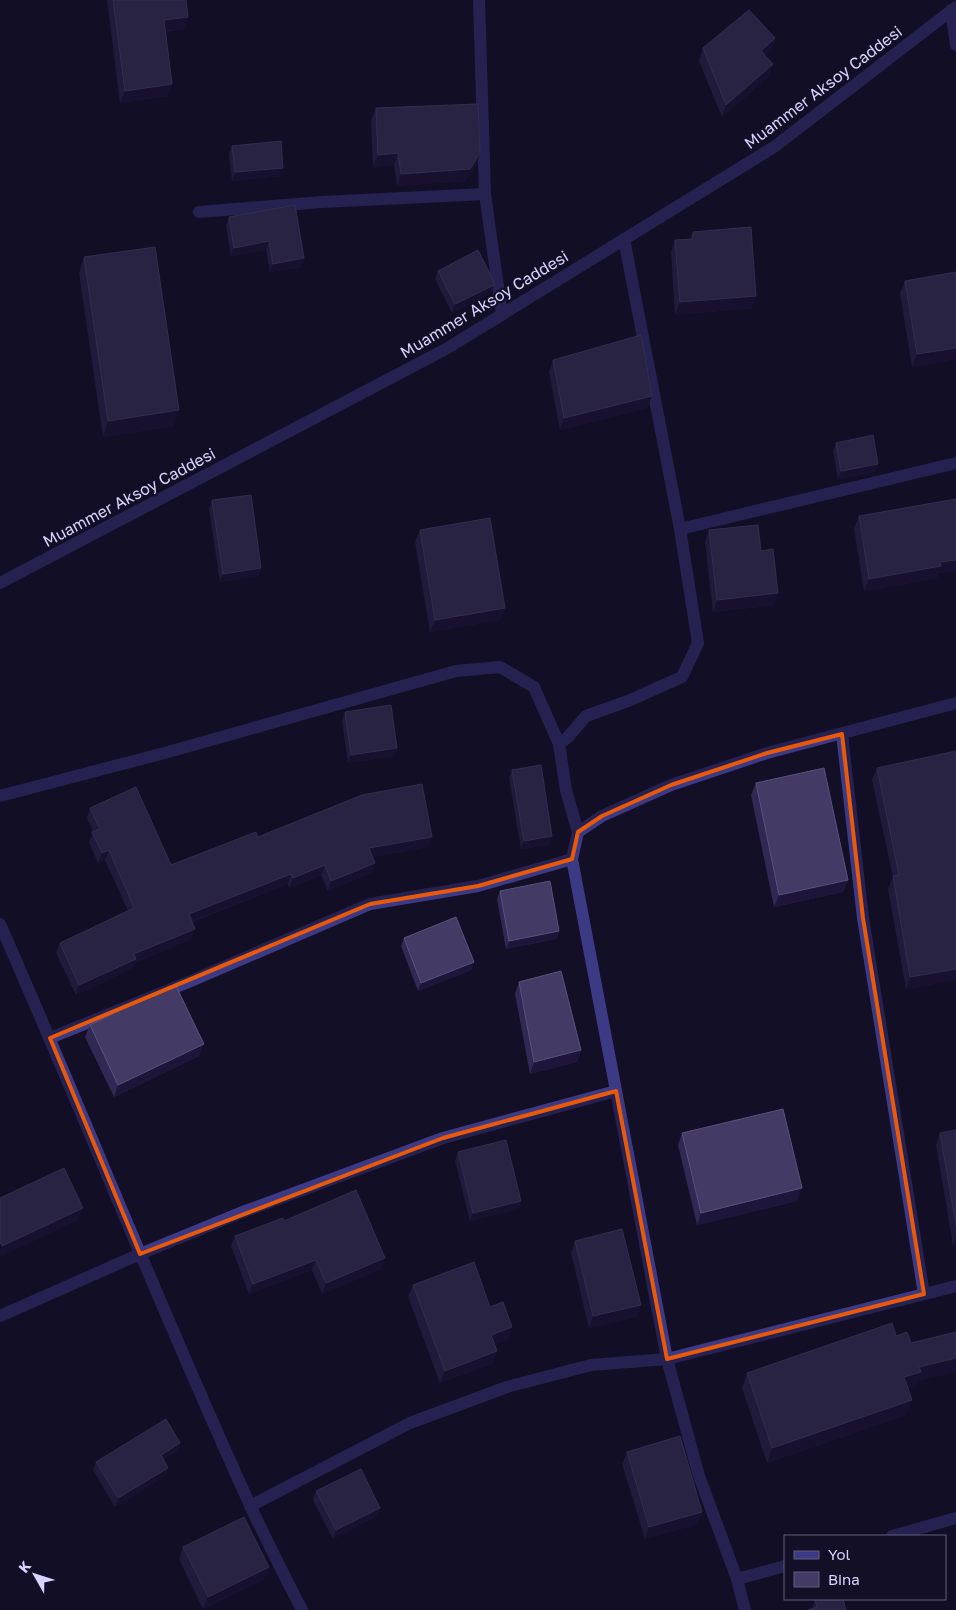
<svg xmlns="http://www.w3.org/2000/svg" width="956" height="1610" font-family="'Golos Text',sans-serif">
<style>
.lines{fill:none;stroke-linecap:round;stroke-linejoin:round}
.minor{stroke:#3d3a85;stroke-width:12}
.tertiary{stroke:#3d3a85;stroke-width:12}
.wall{fill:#312854}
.shaded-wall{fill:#1d163a}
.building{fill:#433a66;stroke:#5a527e}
.marked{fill:none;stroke:#e8590c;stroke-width:4;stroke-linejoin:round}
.labels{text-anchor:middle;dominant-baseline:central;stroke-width:4.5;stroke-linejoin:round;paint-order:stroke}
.street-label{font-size:16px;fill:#d9d4ff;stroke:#130f26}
</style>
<rect width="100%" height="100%" fill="#130f26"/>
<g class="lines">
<g class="minor">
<polyline points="479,0 485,194 502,315"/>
<polyline points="951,10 956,45"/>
<polyline points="199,212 322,202 485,194"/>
<polyline points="624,239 680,529 698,643 682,677 628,701 586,716 568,737 559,744 566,790 578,832 572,859 667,1359 699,1476 737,1579 745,1610"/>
<polyline points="680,529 956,463"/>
<polyline points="842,734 863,918 924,1294"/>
<polyline points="0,796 168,752 456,671 500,667 534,687 559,744"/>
<polyline points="578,832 602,816 671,785 767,753 956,703"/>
<path d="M 0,924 C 85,1117 162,1313 250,1505 C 266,1540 284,1575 302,1610"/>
<polyline points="50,1038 191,981 370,904 478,886 572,859"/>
<polyline points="0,1316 140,1254 240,1213 443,1138 616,1091"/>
<polyline points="250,1506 410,1423 507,1387 591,1365 667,1359 956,1286"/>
<polyline points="892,1536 956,1518"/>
<polyline points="737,1579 785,1566"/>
</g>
<polyline class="tertiary" points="0,583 446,349 774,147 956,7"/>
</g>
<g class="wall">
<polygon points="107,0 186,0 188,17 184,29 165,32 167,96 120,103"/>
<polygon points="775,38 771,50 765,55 769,76 722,117 699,61 703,48"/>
<polygon points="376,108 480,153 476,165 465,181 397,186 394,165 373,167 371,120"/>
<polygon points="232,146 280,176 232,181 229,154"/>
<polygon points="295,205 301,267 270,272 266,250 231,256 226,226 229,217"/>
<polygon points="693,232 752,308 675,315 671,252 675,240 690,239"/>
<polygon points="84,257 174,426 103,437 79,273"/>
<polygon points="438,271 494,285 491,293 452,313 435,279"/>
<polygon points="956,272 956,359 912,367 900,293 905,281"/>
<polygon points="553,360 647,408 560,430 549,372"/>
<polygon points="836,443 875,472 838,479 833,451"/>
<polygon points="956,499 956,571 938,573 937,578 864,591 854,528 859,516"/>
<polygon points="212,500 261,568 258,576 220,582 209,509"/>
<polygon points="420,530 505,608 500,620 430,632 415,542"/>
<polygon points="709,530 761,551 774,605 713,612 705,542"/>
<polygon points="345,712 394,756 348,763 342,720"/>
<polygon points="877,768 956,980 906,989 888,889 893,877 872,780"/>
<polygon points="512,770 552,836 549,845 521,849 509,778"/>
<polygon points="756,783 848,880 843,892 774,907 751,795"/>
<polygon points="90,808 171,865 258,837 428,847 372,857 375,863 371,873 328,891 321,875 289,888 288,884 192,922 191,939 134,963 132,968 76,995 56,953 60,943 128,911 105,860 98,863 89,842 93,832 87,818"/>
<polygon points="500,891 559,931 556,939 506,949 497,899"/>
<polygon points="404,938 474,962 471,970 418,991 401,946"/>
<polygon points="519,982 581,1050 577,1062 530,1074 515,994"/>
<polygon points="90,1025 199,1056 114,1097 85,1037"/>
<polygon points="956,1130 956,1245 953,1245 936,1145 940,1133"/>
<polygon points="682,1133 797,1201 697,1225 678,1145"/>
<polygon points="458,1152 521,1201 518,1209 470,1221 455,1161"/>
<polygon points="284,1221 381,1269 322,1294 312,1270 249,1294 231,1246 235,1236"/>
<polygon points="575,1241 641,1305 636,1317 589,1328 571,1253"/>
<polygon points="413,1285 490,1307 508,1339 495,1344 497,1351 493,1363 440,1383 408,1297"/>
<polygon points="896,1336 917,1381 915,1387 908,1389 906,1415 767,1463 742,1388 747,1373"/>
<polygon points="180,1443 177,1451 164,1459 165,1476 115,1507 93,1470 96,1462"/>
<polygon points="627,1452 702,1512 697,1524 645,1539 622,1464"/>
<polygon points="316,1491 377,1516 333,1539 313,1500"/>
<polygon points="183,1547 269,1567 264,1579 203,1609 179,1559"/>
<polygon points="843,1599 812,1609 815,1600"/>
</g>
<g class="shaded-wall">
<polygon points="188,17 184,29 159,32 164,20"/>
<polygon points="775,38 771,50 757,63 761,51"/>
<polygon points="773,64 769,76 722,117 726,105"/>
<polygon points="172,84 167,96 120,103 125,91"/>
<polygon points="398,153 394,165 373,167 378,155"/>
<polygon points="480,153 476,165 465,181 397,186 401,174"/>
<polygon points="283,168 280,176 232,181 235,172"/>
<polygon points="269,241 266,250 231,256 234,248"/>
<polygon points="304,258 301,267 270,272 273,264"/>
<polygon points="494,285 491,293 452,313 455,304"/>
<polygon points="756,296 752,308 675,315 680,302"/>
<polygon points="956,348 956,359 912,367 917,354"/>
<polygon points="652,396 647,408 560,430 564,418"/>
<polygon points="179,410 174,426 103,437 108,421"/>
<polygon points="878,464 875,472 838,479 841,471"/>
<polygon points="956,560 956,571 938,573 937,578 864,591 869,579 940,562"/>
<polygon points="261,568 258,576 220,582 223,574"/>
<polygon points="778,593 774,605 713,612 717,600"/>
<polygon points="505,608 500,620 430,632 435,620"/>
<polygon points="397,748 394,756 348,763 351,755"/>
<polygon points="552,836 549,845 521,849 524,841"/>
<polygon points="432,837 428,847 365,858 369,848"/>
<polygon points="109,850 105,860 98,863 102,853"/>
<polygon points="375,863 371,873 328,891 331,881"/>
<polygon points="325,865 321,875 289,888 293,878"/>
<polygon points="291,874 288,884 185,924 189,914"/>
<polygon points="848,880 843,892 774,907 779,895"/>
<polygon points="195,929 191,939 134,963 132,968 76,995 79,985 134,954"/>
<polygon points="559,931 556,939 506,949 509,941"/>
<polygon points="474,962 471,970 418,991 421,983"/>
<polygon points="956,969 956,980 906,989 910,977"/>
<polygon points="204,1044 199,1056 114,1097 118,1085"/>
<polygon points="581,1050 577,1062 530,1074 534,1062"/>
<polygon points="802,1188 797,1201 697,1225 701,1213"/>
<polygon points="521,1201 518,1209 470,1221 473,1213"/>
<polygon points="83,1208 78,1220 0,1257 0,1251 2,1246"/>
<polygon points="956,1237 956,1245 953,1245"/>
<polygon points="385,1258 381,1269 322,1294 326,1283"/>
<polygon points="316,1260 312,1270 249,1294 253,1284"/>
<polygon points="641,1305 636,1317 589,1328 593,1316"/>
<polygon points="512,1327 508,1339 487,1347 491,1335"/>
<polygon points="497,1351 493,1363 440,1383 445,1371"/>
<polygon points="956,1358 956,1372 917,1381 915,1387 899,1392 904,1377 919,1367"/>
<polygon points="912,1400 906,1415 767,1463 772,1448"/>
<polygon points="180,1443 177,1451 158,1463 161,1455"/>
<polygon points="168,1468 165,1476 115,1507 118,1498"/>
<polygon points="380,1508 377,1516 333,1539 336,1530"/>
<polygon points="702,1512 697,1524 645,1539 649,1527"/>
<polygon points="269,1567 264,1579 203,1609 208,1597"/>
</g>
<g class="building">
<polygon points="113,0 186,0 188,17 164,20 172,84 125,91"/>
<polygon points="749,10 775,38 761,51 773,64 726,105 703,48"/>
<polygon points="478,104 480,153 470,169 401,174 398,153 378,155 376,108"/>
<polygon points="281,141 283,168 235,172 232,146"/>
<polygon points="295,205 304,258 273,264 269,241 234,248 229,217"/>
<polygon points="751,227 756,296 680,302 675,240 693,239 693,232"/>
<polygon points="155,247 179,410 108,421 84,257"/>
<polygon points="478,250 493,280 494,285 455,304 438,271"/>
<polygon points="956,272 956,348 917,354 905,281"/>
<polygon points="641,335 652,396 564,418 553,360"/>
<polygon points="873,435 878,464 841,471 836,443"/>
<polygon points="251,495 261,568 223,574 212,500"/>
<polygon points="956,499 956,560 940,562 941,566 869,579 859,516"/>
<polygon points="490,518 505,608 435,620 420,530"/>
<polygon points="758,525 761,551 773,549 778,593 717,600 709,530"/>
<polygon points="391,705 397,748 351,755 345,712"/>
<polygon points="956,751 956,969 910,977 893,876 899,875 877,768"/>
<polygon points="541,765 552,836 524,841 512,770"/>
<polygon points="824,768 848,880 779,895 756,783"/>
<polygon points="422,784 432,837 369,848 375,863 331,881 325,865 293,878 291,874 189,914 195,929 134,954 136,959 79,985 60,943 134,908 109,850 102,853 92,832 100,829 90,808 136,787 171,865 256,832 258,837 362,795"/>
<polygon points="550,881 559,931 509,941 500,891"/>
<polygon points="456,917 474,962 421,983 404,938"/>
<polygon points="561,971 581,1050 534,1062 519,982"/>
<polygon points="176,986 204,1044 118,1085 90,1025 149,996"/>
<polygon points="783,1109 802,1188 701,1213 682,1133"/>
<polygon points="956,1130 956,1225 940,1133"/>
<polygon points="506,1140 521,1201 473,1213 458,1152"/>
<polygon points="64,1168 83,1208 2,1246 0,1242 0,1198"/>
<polygon points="356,1190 385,1258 326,1283 316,1260 253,1284 235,1236 283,1218 284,1221"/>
<polygon points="622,1229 641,1305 593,1316 575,1241"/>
<polygon points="474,1262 490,1307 503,1302 512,1327 491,1335 497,1351 445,1371 413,1285"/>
<polygon points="892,1323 896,1336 907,1332 911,1343 956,1332 956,1358 919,1367 921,1372 904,1377 912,1400 772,1448 747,1373"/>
<polygon points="166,1419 180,1443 161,1455 168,1468 118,1498 96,1462"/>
<polygon points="680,1436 702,1512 649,1527 627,1452"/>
<polygon points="361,1469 380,1508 336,1530 316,1491"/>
<polygon points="244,1517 269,1567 208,1597 183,1547"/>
<polygon points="821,1599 843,1599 846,1610 808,1610 817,1607 815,1600"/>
</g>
<path d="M0 0H956V1610H0ZM 842,734 L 863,918 L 924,1294 L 667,1359 L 616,1091 L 443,1138 L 140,1254 L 50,1038 L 370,904 L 478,886 L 572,859 L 578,832 L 602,816 L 671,785 L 767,753 Z" fill="#130f26" fill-opacity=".55" fill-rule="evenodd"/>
<path class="marked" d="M 842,734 L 863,918 L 924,1294 L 667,1359 L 616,1091 L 443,1138 L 140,1254 L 50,1038 L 370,904 L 478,886 L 572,859 L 578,832 L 602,816 L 671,785 L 767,753 Z"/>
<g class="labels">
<g class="street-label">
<text transform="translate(823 87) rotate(-37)">Muammer Aksoy Caddesi</text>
<text transform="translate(484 304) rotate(-31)">Muammer Aksoy Caddesi</text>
<text transform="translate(129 497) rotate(-28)">Muammer Aksoy Caddesi</text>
</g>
</g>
<rect x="784" y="1535" width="162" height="65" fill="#130f26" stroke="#625e7d"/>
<rect x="794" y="1551" width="25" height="8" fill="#3d3a85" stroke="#625e7d"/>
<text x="828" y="1560" font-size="15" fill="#d9d4ff">Yol</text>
<rect x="794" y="1572" width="25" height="15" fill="#433a66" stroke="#625e7d"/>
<text x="828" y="1585" font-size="15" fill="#d9d4ff">Bina</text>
<g transform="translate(35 1575) rotate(309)" stroke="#130f26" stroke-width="4" paint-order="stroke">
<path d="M0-4L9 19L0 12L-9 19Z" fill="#d9d4ff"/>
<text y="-8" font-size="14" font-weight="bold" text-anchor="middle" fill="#d9d4ff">K</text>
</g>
</svg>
